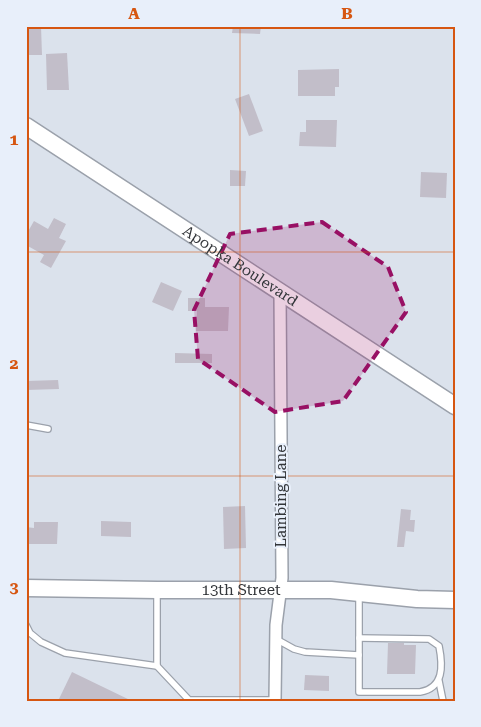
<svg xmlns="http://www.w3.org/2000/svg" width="481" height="727" font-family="'Roboto Serif',serif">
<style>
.building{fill:#c2bec9}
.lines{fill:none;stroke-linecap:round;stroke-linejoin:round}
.lane-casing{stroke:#9ba1ab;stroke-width:8}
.street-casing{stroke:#9ba1ab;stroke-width:14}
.secondary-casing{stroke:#9ba1ab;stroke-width:19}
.lane{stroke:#fff;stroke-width:5.5}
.street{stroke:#fff;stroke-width:11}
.secondary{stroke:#fff;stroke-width:16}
.marked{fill:#981064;fill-opacity:0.2;stroke:#981064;stroke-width:4;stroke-dasharray:10 6;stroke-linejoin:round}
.grid{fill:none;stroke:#d65611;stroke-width:1;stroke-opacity:0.55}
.labels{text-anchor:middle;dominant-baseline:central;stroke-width:4;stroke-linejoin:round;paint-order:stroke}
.street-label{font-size:15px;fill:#33363a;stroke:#e8effa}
.neatline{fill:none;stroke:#d65611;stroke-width:2}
.grid-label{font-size:16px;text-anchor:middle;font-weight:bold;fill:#d65611}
</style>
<rect width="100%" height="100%" fill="#dbe2ec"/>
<g class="building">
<polygon points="26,26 41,26 42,55 29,55 29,61 26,61"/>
<polygon points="233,26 261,26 260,34 232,33"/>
<polygon points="67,53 69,90 47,90 46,54"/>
<polygon points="339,69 339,87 335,87 335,96 298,96 298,70"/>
<polygon points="249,94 263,131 249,136 235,99"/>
<polygon points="306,120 337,120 336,147 299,146 300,132 306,132"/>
<polygon points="230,170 246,171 245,186 230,186"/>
<polygon points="421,172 447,173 446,198 420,197"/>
<polygon points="54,218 66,224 59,238 66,241 51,268 40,262 44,255 26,245 26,235 34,221 48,229"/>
<polygon points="161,282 182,291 173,311 152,302"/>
<polygon points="188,298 205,298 205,307 229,307 228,331 196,331 197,311 188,311"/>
<polygon points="175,353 212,354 212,363 175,363"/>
<polygon points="58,380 59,389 26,390 26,381"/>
<polygon points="245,506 246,548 224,549 223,507"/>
<polygon points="401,509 411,510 410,520 415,520 414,532 406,531 404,547 397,547"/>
<polygon points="101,521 131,522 131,537 101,536"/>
<polygon points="34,522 58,522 57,544 26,544 26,527 34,528"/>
<polygon points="388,643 404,643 404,645 416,645 415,674 387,674"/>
<polygon points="72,672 132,701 58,701"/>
<polygon points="305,675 329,676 329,691 304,690"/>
</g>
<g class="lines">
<g class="lane-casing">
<g id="lane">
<polyline points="26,425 48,429"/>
<polyline points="157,593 157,666"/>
<polyline points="26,625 30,633 41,642 65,653 157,666 189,700 275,700"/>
<path d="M 359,638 L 429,639 L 439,646 C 443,666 444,688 420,692 L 359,692 L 359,655"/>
<polyline points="276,639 294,649 305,652 359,655 359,595"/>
<polyline points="439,681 443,701"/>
</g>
</g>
<g class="street-casing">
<polyline id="street" points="275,700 276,625 282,578 280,292"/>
</g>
<g class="secondary-casing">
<g id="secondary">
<path id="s1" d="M 26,126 L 455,406"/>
<path id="s2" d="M 26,588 L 157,590 L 331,590 L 417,599 L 455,600"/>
</g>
</g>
<use href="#lane" class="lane"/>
<use href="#street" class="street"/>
<use href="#secondary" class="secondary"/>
</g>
<path class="marked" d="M 322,222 L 388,267 L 406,312 L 343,401 L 275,412 L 198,359 L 194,310 L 230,234 Z"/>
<path class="grid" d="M 240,26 L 240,701M 26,252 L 455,252M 26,476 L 455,476"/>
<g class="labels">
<g class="street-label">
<text stroke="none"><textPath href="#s1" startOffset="256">Apopka Boulevard</textPath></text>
<text transform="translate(281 496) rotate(-90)">Lambing Lane</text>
<text stroke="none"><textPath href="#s2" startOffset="215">13th Street</textPath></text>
</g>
</g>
<rect width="481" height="727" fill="none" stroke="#e8effa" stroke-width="55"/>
<rect x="28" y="28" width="426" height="672" class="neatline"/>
<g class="grid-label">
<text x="134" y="19">A</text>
<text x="347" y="19">B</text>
<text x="14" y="145">1</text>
<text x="14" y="369">2</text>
<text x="14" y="593">3</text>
</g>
</svg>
